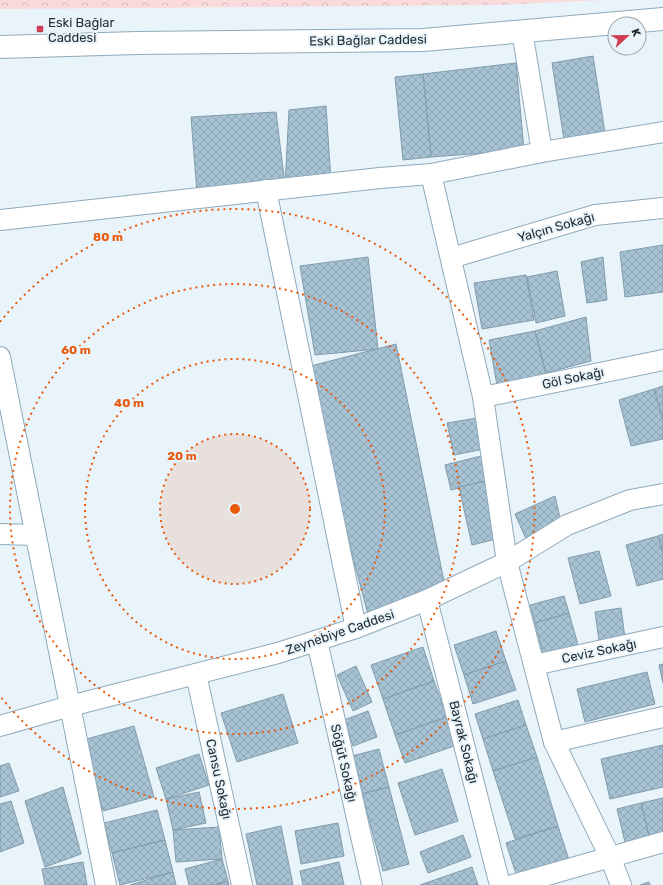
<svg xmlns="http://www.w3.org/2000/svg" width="663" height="885" font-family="Rubik,sans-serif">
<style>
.park{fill:url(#park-crowns)}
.building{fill:url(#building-cross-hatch);stroke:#809bac}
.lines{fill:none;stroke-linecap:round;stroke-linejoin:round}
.street-casing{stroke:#8faabc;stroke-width:22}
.secondary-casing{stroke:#8faabc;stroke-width:24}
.street{stroke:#fff;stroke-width:20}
.secondary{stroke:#fff;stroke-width:22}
.ring{fill:none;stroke:#e8590c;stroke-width:2;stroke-dasharray:2 4}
.poi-dot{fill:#ce3d53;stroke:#e8f3fa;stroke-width:1.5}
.labels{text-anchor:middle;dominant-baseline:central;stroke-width:4;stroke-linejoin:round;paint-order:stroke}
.poi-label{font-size:13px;fill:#1f2a31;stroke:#e8f3fa;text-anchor:start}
.street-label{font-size:13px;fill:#1f2a31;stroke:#e8f3fa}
.centre{fill:#e8590c;stroke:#e8f3fa;stroke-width:2}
.ring-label{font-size:12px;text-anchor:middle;font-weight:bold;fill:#e8590c;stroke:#e8f3fa;stroke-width:4;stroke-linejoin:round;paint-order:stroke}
</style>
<defs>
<pattern id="park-crowns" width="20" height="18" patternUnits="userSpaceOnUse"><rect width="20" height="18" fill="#fadada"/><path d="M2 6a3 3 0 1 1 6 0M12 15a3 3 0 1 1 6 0" fill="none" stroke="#d6bbbc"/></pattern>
<pattern id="building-cross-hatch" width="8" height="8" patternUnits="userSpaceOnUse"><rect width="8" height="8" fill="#a6c2d3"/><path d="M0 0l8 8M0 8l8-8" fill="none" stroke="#8ea7b6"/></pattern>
</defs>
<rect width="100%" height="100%" fill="#e8f3fa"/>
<polygon class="park" points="0,0 604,0 497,5 0,9"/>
<g class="building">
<polygon points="593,56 606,139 565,146 552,63"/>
<polygon points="516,63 524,150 431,157 423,74"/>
<polygon points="423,74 431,157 403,160 395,77"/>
<polygon points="326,106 331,181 285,185 289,110"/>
<polygon points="276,112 285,185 197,193 191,117"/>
<polygon points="663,245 663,292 625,297 620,252"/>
<polygon points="368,257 378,349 315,355 300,266"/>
<polygon points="603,257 607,300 587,303 581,262"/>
<polygon points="557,271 565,316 536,323 527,277"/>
<polygon points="526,275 534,320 482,329 474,283"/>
<polygon points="586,317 591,361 546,373 535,331"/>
<polygon points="535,331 548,382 498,391 489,340"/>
<polygon points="396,344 446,591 370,622 303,368"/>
<polygon points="663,386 663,421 654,389"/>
<polygon points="654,389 663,421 663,439 631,446 619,400"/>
<polygon points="477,418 484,449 454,455 447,423"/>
<polygon points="481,456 486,481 451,490 445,465"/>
<polygon points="486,481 500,538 472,545 459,487"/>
<polygon points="555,496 560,518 530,548 515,514"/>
<polygon points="663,534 663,554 658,536"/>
<polygon points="658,536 663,554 663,579 637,586 626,545"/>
<polygon points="599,551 611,596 580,604 568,558"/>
<polygon points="564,596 569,613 535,623 530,605"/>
<polygon points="621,608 625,638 599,641 595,612"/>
<polygon points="569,613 578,645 543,654 535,623"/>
<polygon points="496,631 506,661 464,675 454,645"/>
<polygon points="423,647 434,681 383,699 371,665"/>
<polygon points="506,661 516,690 473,704 464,675"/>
<polygon points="663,664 663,683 659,665"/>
<polygon points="356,666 372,702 353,711 337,675"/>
<polygon points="647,672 655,704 585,722 577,689"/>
<polygon points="434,681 447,717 395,735 383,699"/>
<polygon points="283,694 298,743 237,762 221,713"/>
<polygon points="518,700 526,725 483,739 475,714"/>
<polygon points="368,711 377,737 353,746 344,720"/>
<polygon points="447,717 457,745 405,763 395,735"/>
<polygon points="526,725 537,757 493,771 483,739"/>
<polygon points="134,726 154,797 103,811 83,740"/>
<polygon points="663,745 663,787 610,799 601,759"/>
<polygon points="379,749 389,787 362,794 352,756"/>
<polygon points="199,754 209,785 166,799 156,768"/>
<polygon points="537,757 558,826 515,839 493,771"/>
<polygon points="9,763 19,791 0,797 0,766"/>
<polygon points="442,769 458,821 415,835 398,783"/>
<polygon points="63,787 81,854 45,867 25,801"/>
<polygon points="389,787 409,864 383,871 362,794"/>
<polygon points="199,792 206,823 173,830 166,799"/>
<polygon points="663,798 663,832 649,836 641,803"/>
<polygon points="11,801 24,843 0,852 0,804"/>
<polygon points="641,803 649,836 625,842 617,809"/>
<polygon points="157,810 165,840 112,853 104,823"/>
<polygon points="338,823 344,856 301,864 295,831"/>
<polygon points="281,826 293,885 257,885 246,834"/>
<polygon points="558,826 569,860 517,877 506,843"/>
<polygon points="219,827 222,859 176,862 173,830"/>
<polygon points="463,835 471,857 428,873 420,852"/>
<polygon points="165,840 173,872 120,885 112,853"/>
<polygon points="222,859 228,881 213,885 189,885 185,869"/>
<polygon points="83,862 87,885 45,885 42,869"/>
<polygon points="339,862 344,885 303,885 300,871"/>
<polygon points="472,867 478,885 420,885"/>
<polygon points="173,872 176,885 130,885"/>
<polygon points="228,881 229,885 216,885"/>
<polygon points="649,882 650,885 640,885"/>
</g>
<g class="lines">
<g class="street-casing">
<g id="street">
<polyline points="522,31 542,152"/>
<polyline points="431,174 483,397 507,562 554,742 610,857 621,885"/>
<polyline points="266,190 356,628"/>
<polyline points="0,220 380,178 431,174 542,152 663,132"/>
<polyline points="451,258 595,215 663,208"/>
<polyline points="0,357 106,885"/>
<polyline points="483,397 663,360"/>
<polyline points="0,534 35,535"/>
<polyline points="427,600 500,885"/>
<polyline points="317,641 372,885"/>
<polyline points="534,665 663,637"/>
<polyline points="196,674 242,885"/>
<polyline points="0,726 70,706 278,653 356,628 427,600 507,562 567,525 630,500 663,494"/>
<polyline points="554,742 663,717"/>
<polyline points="512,885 663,842"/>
</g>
</g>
<g class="secondary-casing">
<polyline id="secondary" points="0,47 137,43 423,40 663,19"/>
</g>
<use href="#street" class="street"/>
<use href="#secondary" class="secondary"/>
</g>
<circle cx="235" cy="509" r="75" fill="#e8590c" fill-opacity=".12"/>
<g class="ring">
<circle cx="235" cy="509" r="75"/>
<circle cx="235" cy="509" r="150"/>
<circle cx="235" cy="509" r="225"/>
<path d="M0 322A300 300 0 1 1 0 696"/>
</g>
<rect class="poi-dot" x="36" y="25" width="8" height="8" rx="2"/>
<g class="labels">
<g class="poi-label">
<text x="48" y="22">Eski Bağlar<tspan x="48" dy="15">Caddesi</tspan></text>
</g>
<g class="street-label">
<text transform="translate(368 40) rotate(-1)">Eski Bağlar Caddesi</text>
<text transform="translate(556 227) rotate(-16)">Yalçın Sokağı</text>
<text transform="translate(573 378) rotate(-12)">Göl Sokağı</text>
<text transform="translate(340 632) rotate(-19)">Zeynebiye Caddesi</text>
<text transform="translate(599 651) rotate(-12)">Ceviz Sokağı</text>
<text transform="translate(464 742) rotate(76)">Bayrak Sokağı</text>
<text transform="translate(344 763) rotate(77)">Söğüt Sokağı</text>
<text transform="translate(219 779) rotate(78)">Cansu Sokağı</text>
</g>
</g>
<circle cx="235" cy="509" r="6" class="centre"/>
<g class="ring-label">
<text x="108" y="241">80 m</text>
<text x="76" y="354">60 m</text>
<text x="129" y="407">40 m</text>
<text x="182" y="460">20 m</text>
</g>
<g transform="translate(627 36) rotate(68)"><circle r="19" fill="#e8f3fa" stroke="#98a3aa"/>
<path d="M0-3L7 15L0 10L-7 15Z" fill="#ce3d53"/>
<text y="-6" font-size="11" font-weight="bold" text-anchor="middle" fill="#1f2a31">K</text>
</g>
</svg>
